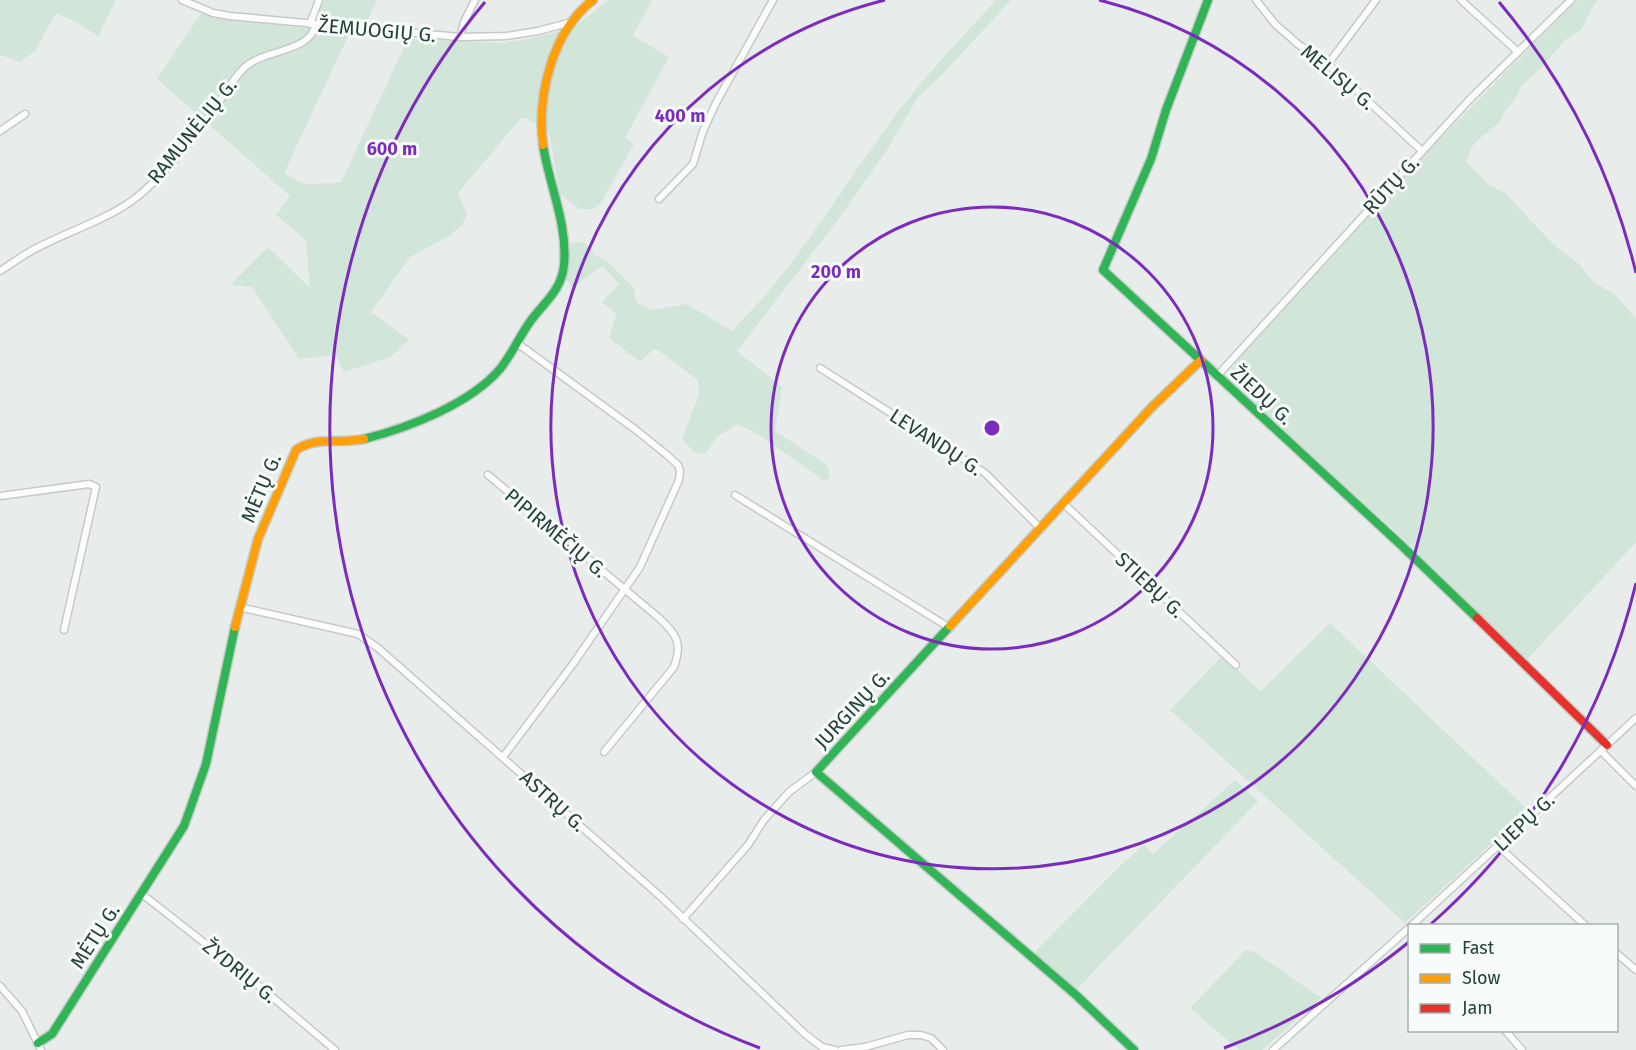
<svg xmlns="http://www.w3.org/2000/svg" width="1636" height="1050" font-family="'Fira Sans',sans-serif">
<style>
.green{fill:#d1e6d8}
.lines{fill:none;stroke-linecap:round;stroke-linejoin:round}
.street-casing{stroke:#c5cac8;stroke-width:9}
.fast-casing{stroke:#c3cbc8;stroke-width:11}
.slow-casing{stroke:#c3cbc8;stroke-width:11}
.jam-casing{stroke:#c3cbc8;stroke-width:11}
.street{stroke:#fcfcfc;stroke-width:6}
.fast{stroke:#30b455;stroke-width:8}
.slow{stroke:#ff9f0a;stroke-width:8}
.jam{stroke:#e5322d;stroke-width:8}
.ring{fill:none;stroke:#7b2cbf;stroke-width:3}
.labels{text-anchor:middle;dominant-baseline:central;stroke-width:6;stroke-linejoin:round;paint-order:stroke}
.street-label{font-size:20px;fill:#24423a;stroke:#f7fbf9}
.centre{fill:#7b2cbf;stroke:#f7fbf9;stroke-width:3}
.ring-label{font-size:18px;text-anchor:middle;font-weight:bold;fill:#7b2cbf;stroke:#f7fbf9;stroke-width:6;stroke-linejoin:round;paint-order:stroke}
</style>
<rect width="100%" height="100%" fill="#e8edeb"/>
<g class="green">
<polygon points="0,0 116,0 98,36 76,22 56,13 36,49 20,62 0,55"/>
<polygon points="324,0 377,0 365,25 315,20"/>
<polygon points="608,0 652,0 633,36 669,57 625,138 634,144 601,203 594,209 579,209 560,194 549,132 526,118 521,118 458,193 467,214 463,224 451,235 410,257 371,312 409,340 390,357 344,372 336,355 299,359 252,287 230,285 268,247 310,288 306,240 276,215 290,196 157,79 202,12 249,22 350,32 284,173 304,184 336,183 341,182 408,39 501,43 527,39 561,31 578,24"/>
<path d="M 996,0 L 1011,0 L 938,79 L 918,97 L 887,150 L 837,221 L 737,351 L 782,387 L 775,431 L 827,465 L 830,477 L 825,481 L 759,435 L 738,424 L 718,436 L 705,454 L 694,452 L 682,439 L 699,394 L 698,380 L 658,350 L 654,349 L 640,362 L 609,338 L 616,314 L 602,302 L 619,284 L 602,266 L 572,288 L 565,277 L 570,254 L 569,243 L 584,242 L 595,255 L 607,261 L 634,288 L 636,302 L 652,310 L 687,304 L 732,331 C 746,315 762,300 775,284 C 817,231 852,174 892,120 C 923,78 960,39 996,0 Z"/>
<polygon points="1577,0 1599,0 1595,3 1581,30 1565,40 1540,69 1522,85 1514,101 1506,109 1499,123 1478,140 1471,148 1467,162 1489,185 1506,194 1553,244 1579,264 1594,282 1615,295 1636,318 1636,542 1526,661 1406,541 1225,376 1235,365 1233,360 1262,331 1266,324 1279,315 1283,308 1293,300 1301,288 1322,268 1422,157"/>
<polygon points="1330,623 1528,810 1405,923 1170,710 1222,656 1261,691"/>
<polygon points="1235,780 1258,801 1077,989 1033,954 1120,866 1144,845 1153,854"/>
<polygon points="1246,950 1255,952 1321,998 1262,1050 1239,1050 1190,1008"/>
</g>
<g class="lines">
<g class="street-casing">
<g id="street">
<polyline points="182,0 213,13 230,16 460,37 506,36 538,31 572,22"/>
<polyline points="1256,0 1275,24 1299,45 1328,64 1422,151"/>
<polyline points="1461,0 1518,52"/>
<polyline points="310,24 319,0"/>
<polyline points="460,37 464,22 475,0"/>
<polyline points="1328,64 1376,0"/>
<polyline points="0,131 25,114"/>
<polyline points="659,199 693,164 703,131 716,103 773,0"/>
<path d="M 0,271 C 10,265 20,257 31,251 C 63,233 108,220 137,197 C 163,176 190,142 210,115 C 222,100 231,80 245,67 C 265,49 310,53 316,24"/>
<polyline points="820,368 985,473 1041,529"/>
<polyline points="1217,376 1470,99 1571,0"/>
<path d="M 488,475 L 659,618 C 676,634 683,642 674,667 L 604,752"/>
<polyline points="735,495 950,628"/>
<polyline points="0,496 89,484 96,487 64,630"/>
<polyline points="1064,504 1236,665"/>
<polyline points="239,607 358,634 378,648 660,896 805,1034 822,1047 835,1050"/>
<polyline points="1601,751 1636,786"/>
<polyline points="503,757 573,664 640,567 679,480 680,471 678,465 667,455 636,430 517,343"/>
<polyline points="1498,846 1586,926"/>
<polyline points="142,894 258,985 335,1050"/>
<polyline points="683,919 748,845 764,820 789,792 816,772"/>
<polyline points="1411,926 1636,718"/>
<polyline points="1616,953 1636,970"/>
<polyline points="0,986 22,1011 41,1050"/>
<polyline points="1505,1030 1522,1050"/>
<polyline points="841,1050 865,1047 908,1035 921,1035 931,1038 943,1050"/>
<polyline points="1273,1050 1410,927"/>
</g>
</g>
<g class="fast-casing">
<g id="fast">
<polyline points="1208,0 1166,110 1151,159 1103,270 1401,545 1477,618"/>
<path d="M 364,439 C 408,428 470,404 500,369 C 512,354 520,335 532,319 C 545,302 562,289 564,265 C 568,224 549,185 543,145"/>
<polyline points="950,626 816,772 1076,995 1134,1050"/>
<polyline points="38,1043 52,1034 184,826 206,764 235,627"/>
</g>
</g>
<g class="slow-casing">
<g id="slow">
<path d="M 543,145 C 537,95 552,32 593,0"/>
<polyline points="950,626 1152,407 1201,360"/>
<path d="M 235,627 L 258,539 L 296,450 C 315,436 342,444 364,439"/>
</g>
</g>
<g class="jam-casing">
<polyline id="jam" points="1477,618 1607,745"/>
</g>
<use href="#street" class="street"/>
<use href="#fast" class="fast"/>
<use href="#slow" class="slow"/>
<use href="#jam" class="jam"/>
</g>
<g class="ring">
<circle cx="992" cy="428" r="221"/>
<path d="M1099 0A441 441 0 1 1 885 0"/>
<path d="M1636 583A662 662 0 0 1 1431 924M1409 942A662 662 0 0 1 1224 1048M760 1048A662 662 0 0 1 485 2M1499 2A662 662 0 0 1 1636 273"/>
</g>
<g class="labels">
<g class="street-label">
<text transform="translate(377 30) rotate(5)">ŽEMUOGIŲ G.</text>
<text transform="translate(1338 77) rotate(40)">MELISŲ G.</text>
<text transform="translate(192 131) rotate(-51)">RAMUNĖLIŲ G.</text>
<text transform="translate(1391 185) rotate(-47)">RŪTŲ G.</text>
<text transform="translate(1262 395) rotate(43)">ŽIEDŲ G.</text>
<text transform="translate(936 442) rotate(33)">LEVANDŲ G.</text>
<text transform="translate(261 488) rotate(-67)">MĖTŲ G.</text>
<text transform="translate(556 533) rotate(40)">PIPIRMĖČIŲ G.</text>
<text transform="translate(1150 585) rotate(43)">STIEBŲ G.</text>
<text transform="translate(852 709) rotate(-47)">JURGINŲ G.</text>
<text transform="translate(553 801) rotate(42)">ASTRŲ G.</text>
<text transform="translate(1524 822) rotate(-43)">LIEPŲ G.</text>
<text transform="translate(95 936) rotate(-57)">MĖTŲ G.</text>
<text transform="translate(240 971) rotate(39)">ŽYDRIŲ G.</text>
</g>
</g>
<circle cx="992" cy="428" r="9" class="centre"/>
<g class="ring-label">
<text x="680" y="122">400 m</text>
<text x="392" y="155">600 m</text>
<text x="836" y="278">200 m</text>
</g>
<rect x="1408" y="924" width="210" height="108" fill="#f7fbf9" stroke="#a3b1ad" stroke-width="1.5"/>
<rect x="1420" y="944" width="30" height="9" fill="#30b455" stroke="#a3b1ad" stroke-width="1.5"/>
<text x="1462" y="954" font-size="18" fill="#24423a">Fast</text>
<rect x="1420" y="974" width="30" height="9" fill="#ff9f0a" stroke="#a3b1ad" stroke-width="1.5"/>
<text x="1462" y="984" font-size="18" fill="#24423a">Slow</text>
<rect x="1420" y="1004" width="30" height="9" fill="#e5322d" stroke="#a3b1ad" stroke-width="1.5"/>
<text x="1462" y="1014" font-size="18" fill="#24423a">Jam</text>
</svg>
